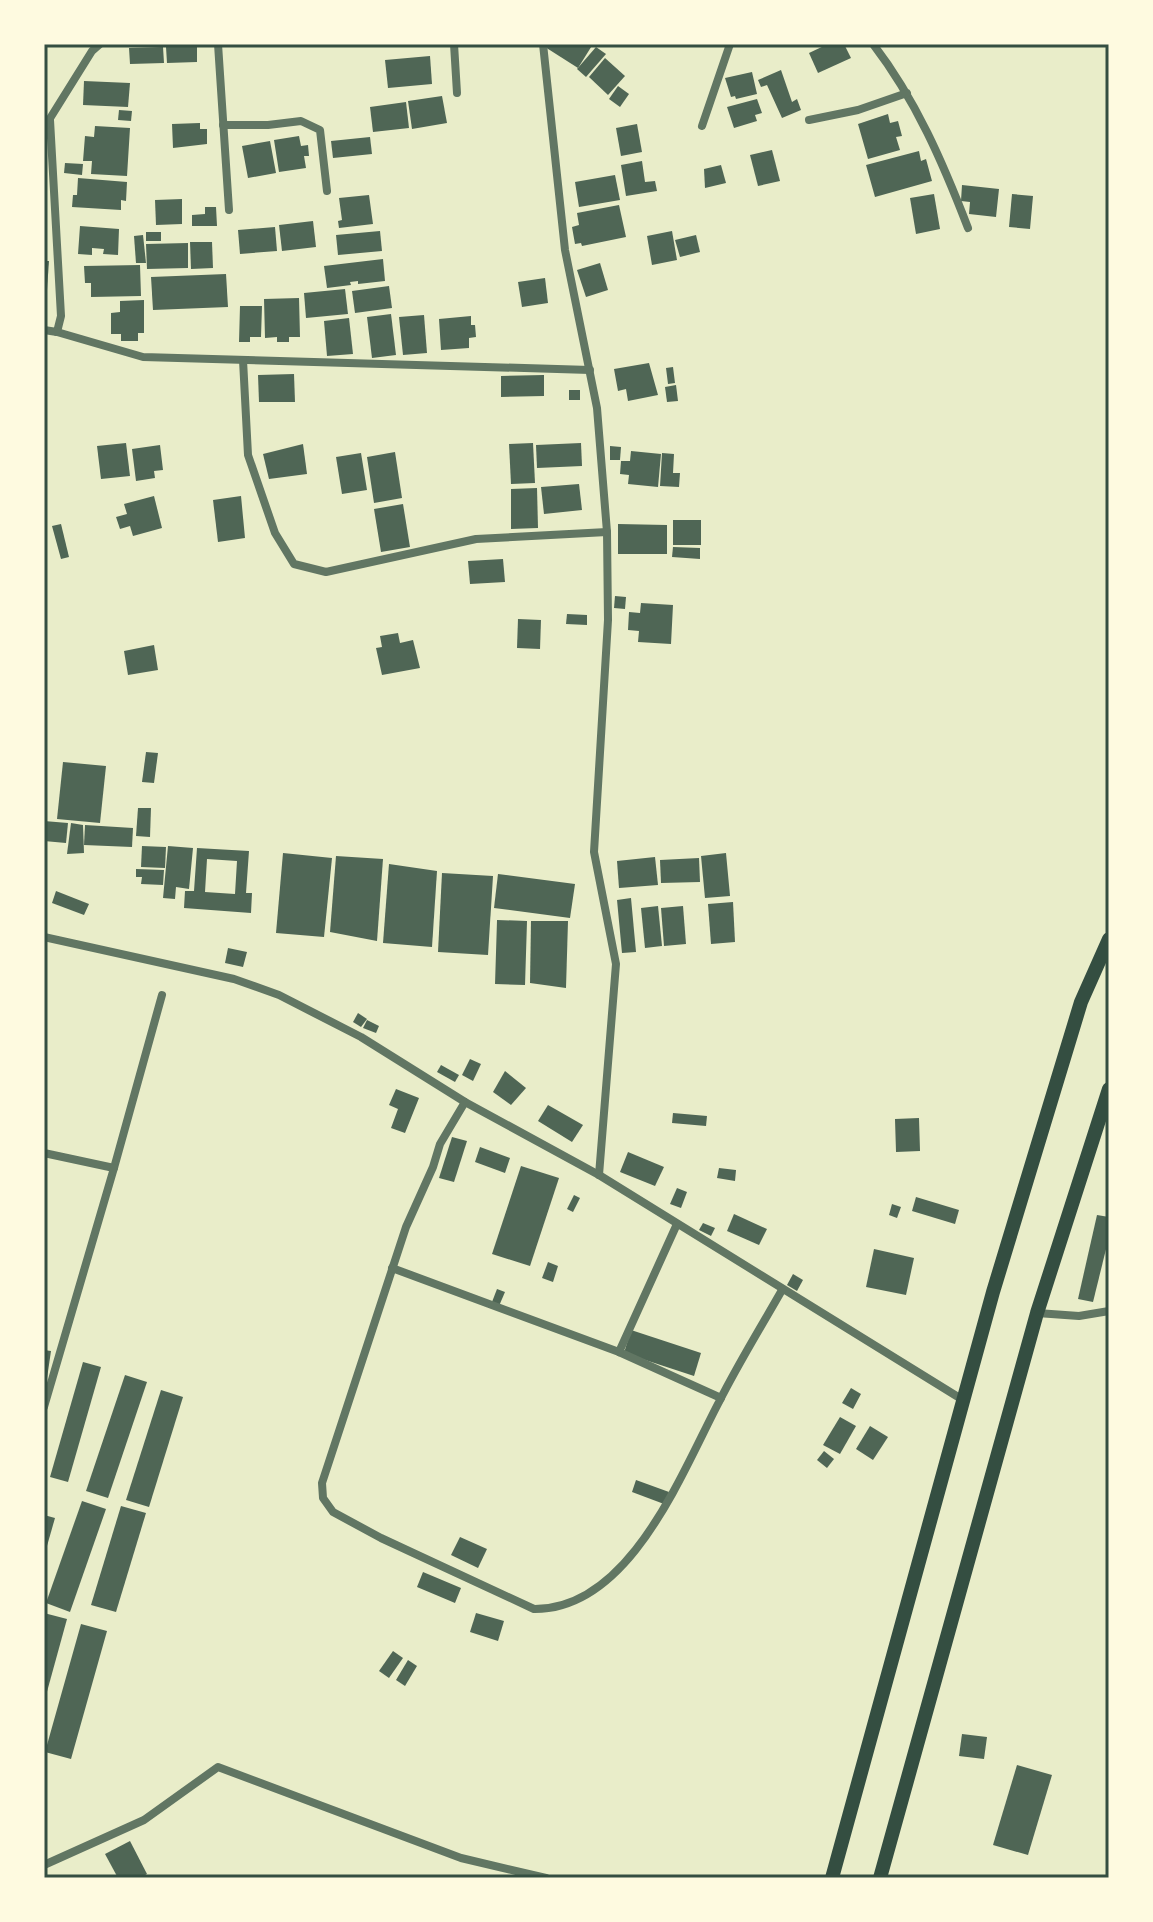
<svg xmlns="http://www.w3.org/2000/svg" width="1153" height="1922" font-family="Inter,sans-serif">
<style>
.building{fill:#4f6655;fill-rule:evenodd}
.lines{fill:none;stroke-linecap:round;stroke-linejoin:round}
.minor{stroke:#617663;stroke-width:8}
.trunk{stroke:#344e41;stroke-width:14}
.neatline{fill:none;stroke:#344e41;stroke-width:3}
</style>
<rect width="100%" height="100%" fill="#e9edc9"/>
<g class="building">
<polygon points="548,44 593,44 578,68 545,47"/>
<polygon points="828,44 844,44 851,58 818,73 809,53"/>
<polygon points="197,46 197,62 167,63 166,47"/>
<polygon points="163,47 164,63 130,64 129,48"/>
<polygon points="596,47 606,54 586,77 577,69"/>
<polygon points="430,56 432,84 388,88 385,60"/>
<polygon points="605,58 625,76 608,95 589,77"/>
<polygon points="781,70 792,102 797,99 801,110 782,118 767,85 761,87 758,80"/>
<polygon points="752,72 757,94 736,99 735,96 731,97 725,78"/>
<polygon points="84,81 130,83 128,107 83,105"/>
<polygon points="618,86 629,94 620,107 609,99"/>
<polygon points="442,96 447,123 412,129 408,101"/>
<polygon points="757,99 762,113 755,115 757,121 734,128 727,107"/>
<polygon points="406,102 409,128 373,132 370,107"/>
<polygon points="119,110 132,111 131,121 118,120"/>
<polygon points="888,114 890,123 898,121 902,136 896,137 900,150 868,159 858,124"/>
<polygon points="200,123 200,129 207,129 207,144 173,148 172,124"/>
<polygon points="637,124 642,152 621,156 616,128"/>
<polygon points="95,126 130,128 127,176 91,174 92,161 83,161 85,136 94,137"/>
<polygon points="299,136 301,146 308,145 309,156 304,156 306,168 279,172 274,140"/>
<polygon points="370,137 372,154 333,158 331,141"/>
<polygon points="270,141 276,173 248,178 242,146"/>
<polygon points="772,150 780,181 758,186 750,155"/>
<polygon points="919,151 921,161 926,159 932,181 875,197 866,165"/>
<polygon points="642,161 645,182 655,181 657,191 626,196 621,165"/>
<polygon points="65,163 83,164 82,175 64,173"/>
<polygon points="721,165 726,183 705,188 704,169"/>
<polygon points="615,175 620,200 579,207 575,182"/>
<polygon points="78,178 127,182 126,201 121,200 121,210 72,207 73,195 77,195"/>
<polygon points="962,185 999,189 996,217 969,214 970,202 961,201"/>
<polygon points="934,194 940,229 916,234 910,198"/>
<polygon points="1012,194 1033,196 1030,229 1009,227"/>
<polygon points="369,195 373,224 339,228 338,221 342,220 339,198"/>
<polygon points="182,199 182,224 156,225 155,200"/>
<polygon points="619,205 626,237 582,246 581,243 575,244 572,227 579,225 577,213"/>
<polygon points="205,207 216,207 217,226 192,226 192,215 205,214"/>
<polygon points="313,221 316,247 282,251 279,225"/>
<polygon points="80,226 119,229 118,255 103,254 104,249 92,248 92,255 78,254"/>
<polygon points="275,227 277,251 240,254 238,230"/>
<polygon points="380,231 382,251 338,255 336,235"/>
<polygon points="672,231 677,260 652,265 647,236"/>
<rect x="146" y="232" width="15" height="9"/>
<polygon points="143,235 146,263 136,263 134,236"/>
<polygon points="696,235 700,252 680,257 675,240"/>
<polygon points="190,242 212,242 213,268 191,269"/>
<polygon points="188,243 188,268 147,269 146,244"/>
<polygon points="383,259 385,281 358,284 358,281 350,282 351,285 327,288 324,266"/>
<polygon points="44,261 49,261 46,304 44,304"/>
<polygon points="600,263 608,290 586,297 577,270"/>
<polygon points="140,265 141,296 91,297 91,283 85,283 84,266"/>
<polygon points="226,274 228,307 153,310 151,277"/>
<polygon points="545,278 548,303 522,307 518,282"/>
<polygon points="389,286 392,308 355,313 352,291"/>
<polygon points="345,289 348,314 306,318 304,293"/>
<polygon points="299,298 300,337 289,337 289,342 277,342 277,337 265,338 264,299"/>
<polygon points="144,300 144,333 138,333 138,341 121,341 121,334 111,334 111,313 120,312 120,301"/>
<polygon points="240,306 262,306 261,337 250,337 250,342 239,342"/>
<polygon points="391,314 396,355 372,358 367,317"/>
<polygon points="424,315 427,353 403,355 399,317"/>
<polygon points="471,316 471,325 475,325 476,337 469,338 469,348 441,350 439,319"/>
<polygon points="349,318 353,354 327,356 324,321"/>
<polygon points="649,363 658,395 628,401 626,389 618,391 614,369"/>
<polygon points="673,367 675,383 668,384 666,368"/>
<polygon points="294,374 295,402 259,402 258,375"/>
<polygon points="544,375 544,396 501,397 501,376"/>
<polygon points="676,385 678,401 667,402 665,387"/>
<rect x="569" y="390" width="11" height="10"/>
<polygon points="126,443 130,476 101,479 97,446"/>
<polygon points="533,443 535,483 511,484 509,444"/>
<polygon points="581,443 582,466 537,468 536,445"/>
<polygon points="303,444 307,474 269,479 263,454"/>
<polygon points="160,445 163,470 154,471 155,478 136,481 132,449"/>
<polygon points="610,446 621,447 620,460 610,460"/>
<polygon points="631,451 661,454 658,487 628,484 629,475 620,474 621,461 630,461"/>
<polygon points="395,452 402,498 374,503 367,457"/>
<polygon points="361,453 367,490 342,494 336,457"/>
<polygon points="662,453 674,454 673,473 680,473 679,487 660,486"/>
<polygon points="579,484 582,510 544,514 541,487"/>
<polygon points="537,488 538,528 511,529 511,489"/>
<polygon points="154,496 162,528 133,536 130,526 120,529 116,517 127,514 124,504"/>
<polygon points="241,496 245,538 218,542 213,500"/>
<polygon points="403,504 410,547 381,552 374,509"/>
<rect x="673" y="520" width="28" height="25"/>
<polygon points="61,524 69,557 61,559 52,526"/>
<polygon points="618,524 667,525 667,554 618,554"/>
<polygon points="673,547 700,548 700,559 672,557"/>
<polygon points="503,559 505,582 470,584 468,561"/>
<polygon points="615,596 626,597 625,609 614,608"/>
<polygon points="641,603 673,605 671,644 638,642 639,631 628,630 629,612 640,613"/>
<polygon points="567,614 587,615 587,625 566,624"/>
<polygon points="518,619 541,620 540,649 517,648"/>
<polygon points="398,633 400,643 413,640 420,668 382,675 376,648 382,647 380,636"/>
<polygon points="154,645 158,670 128,675 124,651"/>
<polygon points="146,752 158,753 154,783 142,782"/>
<polygon points="63,762 106,766 100,823 57,819"/>
<polygon points="138,808 151,808 150,837 136,836"/>
<polygon points="44,821 68,823 66,843 44,841"/>
<polygon points="71,823 83,825 84,853 67,854"/>
<polygon points="85,825 133,828 132,847 84,845"/>
<polygon points="142,846 166,847 165,868 141,867"/>
<polygon points="168,846 193,848 189,889 176,887 175,899 163,898"/>
<path d="M 197,848 L 249,851 L 246,893 L 252,893 L 251,913 L 184,908 L 185,891 L 194,891 ZM 207,859 L 237,861 L 235,894 L 205,892 Z"/>
<polygon points="283,853 332,858 324,937 276,933"/>
<polygon points="726,853 730,896 705,898 701,856"/>
<polygon points="336,856 383,859 377,941 330,932"/>
<polygon points="655,857 658,885 619,888 617,861"/>
<polygon points="699,858 700,882 661,883 660,860"/>
<polygon points="389,864 437,871 432,947 383,943"/>
<polygon points="136,869 164,870 163,885 141,884 142,877 136,877"/>
<polygon points="442,873 493,876 488,955 438,952"/>
<polygon points="498,874 575,884 570,918 494,908"/>
<polygon points="56,891 89,904 84,915 52,903"/>
<polygon points="631,898 636,952 622,953 617,900"/>
<polygon points="733,902 735,942 711,944 708,904"/>
<polygon points="658,906 662,946 645,948 641,908"/>
<polygon points="683,906 686,944 664,946 661,908"/>
<polygon points="497,920 527,921 525,985 495,984"/>
<polygon points="531,921 568,921 566,988 530,983"/>
<polygon points="228,948 247,952 243,967 225,963"/>
<polygon points="358,1013 367,1019 361,1027 353,1022"/>
<polygon points="367,1020 379,1026 376,1033 363,1028"/>
<polygon points="470,1059 481,1064 473,1081 462,1075"/>
<polygon points="441,1065 459,1075 455,1082 437,1072"/>
<polygon points="505,1071 526,1088 511,1105 493,1092"/>
<polygon points="396,1089 419,1098 405,1133 391,1128 398,1109 389,1105"/>
<polygon points="548,1105 583,1125 572,1142 538,1121"/>
<polygon points="673,1113 707,1116 706,1126 672,1123"/>
<polygon points="919,1118 920,1151 896,1152 895,1119"/>
<polygon points="452,1137 467,1141 454,1182 439,1178"/>
<polygon points="480,1147 510,1158 505,1173 475,1162"/>
<polygon points="628,1152 664,1167 655,1186 620,1172"/>
<polygon points="521,1166 559,1178 530,1266 492,1254"/>
<polygon points="719,1168 736,1170 735,1181 717,1178"/>
<polygon points="677,1188 687,1192 681,1208 670,1204"/>
<polygon points="574,1195 580,1198 573,1212 567,1209"/>
<polygon points="916,1197 959,1210 955,1224 912,1211"/>
<polygon points="892,1204 901,1207 897,1218 889,1215"/>
<polygon points="734,1214 767,1229 759,1245 727,1231"/>
<polygon points="1097,1215 1109,1217 1109,1237 1093,1302 1078,1299"/>
<polygon points="703,1223 715,1228 711,1236 699,1230"/>
<polygon points="874,1249 914,1258 906,1295 866,1287"/>
<polygon points="548,1262 558,1266 553,1282 542,1278"/>
<polygon points="793,1274 803,1280 797,1291 787,1285"/>
<polygon points="497,1289 505,1292 499,1306 492,1302"/>
<polygon points="631,1330 701,1353 694,1376 624,1353"/>
<polygon points="44,1350 51,1351 46,1385 44,1385"/>
<polygon points="83,1362 101,1367 68,1482 50,1477"/>
<polygon points="125,1375 147,1382 108,1498 86,1491"/>
<polygon points="851,1388 861,1394 853,1409 842,1403"/>
<polygon points="161,1390 183,1397 149,1507 126,1500"/>
<polygon points="840,1417 856,1426 840,1454 823,1445"/>
<polygon points="870,1426 888,1437 873,1460 856,1449"/>
<polygon points="824,1451 834,1459 827,1468 817,1460"/>
<polygon points="636,1480 669,1492 664,1504 632,1492"/>
<polygon points="82,1501 106,1509 70,1612 46,1603"/>
<polygon points="121,1506 146,1513 116,1612 91,1605"/>
<polygon points="44,1515 55,1518 45,1553 44,1552"/>
<polygon points="460,1537 487,1549 478,1568 451,1555"/>
<polygon points="423,1572 461,1588 455,1603 417,1587"/>
<polygon points="44,1613 67,1619 45,1699 44,1698"/>
<polygon points="476,1613 504,1621 498,1641 470,1632"/>
<polygon points="81,1624 107,1631 71,1759 45,1752"/>
<polygon points="393,1651 403,1658 389,1678 379,1671"/>
<polygon points="408,1660 417,1666 405,1686 396,1680"/>
<polygon points="962,1734 987,1737 984,1759 959,1756"/>
<polygon points="1017,1765 1052,1775 1028,1855 993,1845"/>
<polygon points="130,1841 147,1874 140,1878 118,1878 105,1854"/>
</g>
<g class="lines">
<g class="minor">
<polyline points="218,44 229,210"/>
<polyline points="454,44 457,93"/>
<polyline points="543,44 565,250 597,408 607,532 608,620 594,852 616,964 599,1175"/>
<path d="M 873,44 C 916,100 943,163 968,228"/>
<polyline points="50,120 61,316 57,332"/>
<polyline points="809,120 858,110 907,93"/>
<polyline points="223,125 268,125 301,121 320,130 327,191"/>
<polyline points="702,126 730,44"/>
<polyline points="44,128 92,51 100,44"/>
<polyline points="44,330 57,332 143,357 590,370"/>
<polyline points="243,360 248,455 275,533 294,564 326,572 476,539 607,532"/>
<polyline points="44,937 234,979 279,995 361,1037 465,1102 599,1175 963,1400"/>
<path d="M 465,1102 L 440,1144 L 433,1167 L 406,1227 L 322,1483 L 323,1498 L 333,1512 L 381,1538 L 534,1609 C 630,1610 682,1472 719,1402 C 738,1364 761,1327 782,1290"/>
<polyline points="44,1153 114,1168 162,995"/>
<polyline points="392,1268 619,1352 721,1398"/>
<polyline points="1037,1313 1079,1316 1109,1311"/>
<polyline points="619,1352 677,1224"/>
<polyline points="44,1407 114,1168"/>
<polyline points="44,1865 144,1820 218,1767 461,1858 546,1878"/>
</g>
<g class="trunk">
<polyline points="832,1878 993,1292 1081,1002 1109,939"/>
<polyline points="880,1878 1037,1313 1109,1089"/>
</g>
</g>
<rect width="1153" height="1922" fill="none" stroke="#fefae0" stroke-width="92"/>
<rect x="46" y="46" width="1061" height="1830" class="neatline"/>
</svg>
